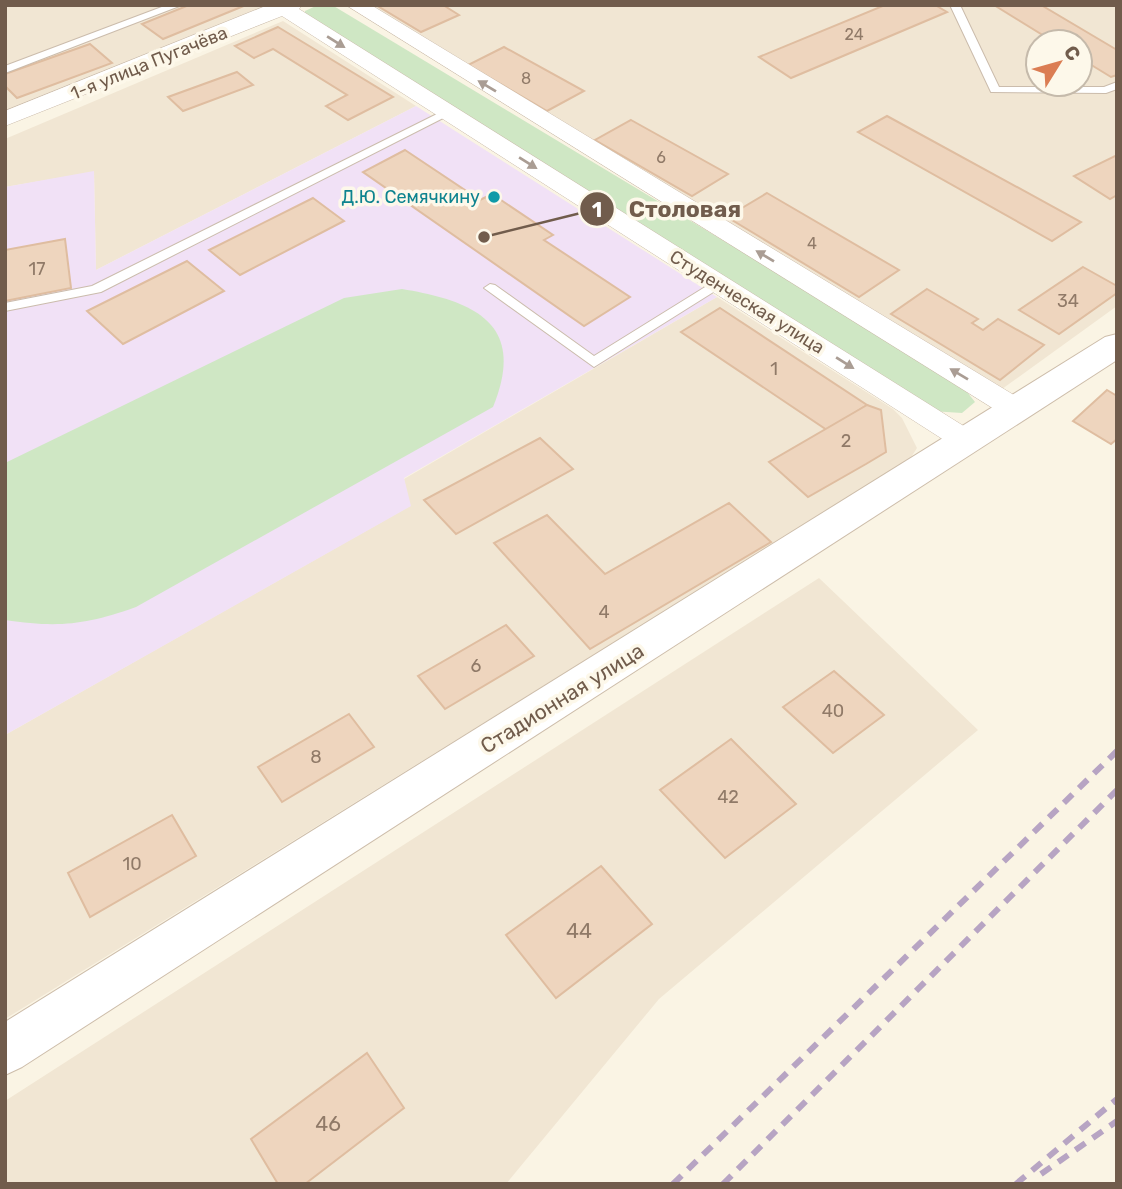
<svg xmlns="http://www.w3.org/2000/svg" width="1122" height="1189" font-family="Rubik,sans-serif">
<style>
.residential{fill:#f1e6d3;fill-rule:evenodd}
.education{fill:#f1e1f6}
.green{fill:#cfe7c4}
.building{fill:#eed5be;stroke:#dfbda0;stroke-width:2}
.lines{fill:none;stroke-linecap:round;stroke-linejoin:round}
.lane-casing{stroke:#cbbcac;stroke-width:2}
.street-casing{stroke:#cbbcac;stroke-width:1}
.secondary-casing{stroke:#cdbdaa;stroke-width:2}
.lane{fill:#fff;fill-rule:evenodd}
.street{fill:#fff;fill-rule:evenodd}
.secondary{fill:#fff;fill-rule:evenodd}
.rail{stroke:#b7a4c3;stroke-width:6;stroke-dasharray:12 9;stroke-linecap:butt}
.oneway{fill:#aa9d94}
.culture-dot{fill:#0f9aa8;stroke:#fdf8ea;stroke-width:2.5}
.labels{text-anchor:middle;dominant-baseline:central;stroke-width:7;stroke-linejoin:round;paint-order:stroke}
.far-number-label{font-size:16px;fill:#907a68}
.far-street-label{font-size:18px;fill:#715c4c;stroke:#fdf8ea}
.far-culture-label{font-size:18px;fill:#0d838f;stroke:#fdf8ea;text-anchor:end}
.number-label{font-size:18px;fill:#907a68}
.street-label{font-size:21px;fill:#715c4c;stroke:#fdf8ea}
.near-number-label{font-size:21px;fill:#907a68}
.leader{fill:none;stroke:#715c4c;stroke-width:2.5}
.callout-dot{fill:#715c4c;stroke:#fdf8ea;stroke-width:2.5}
.mark-label{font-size:21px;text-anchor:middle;font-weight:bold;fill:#fff}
.callout-label{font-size:23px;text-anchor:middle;font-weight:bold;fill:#715c4c;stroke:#fdf8ea;stroke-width:7;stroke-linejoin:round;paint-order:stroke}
</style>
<rect width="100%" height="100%" fill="#faf4e4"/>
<g class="residential">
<polygon points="5,5 259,5 264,8 5,112"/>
<path d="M 368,5 L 1117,5 L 1117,306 L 1002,389 ZM 1038,42 L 1080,42 L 1080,84 L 1038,84 Z"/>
<polygon points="283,21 416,106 96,270 94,172 5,187 5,139"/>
<polygon points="717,297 893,409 902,418 917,448 910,459 5,1019 5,735 410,506 404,479"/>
<polygon points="819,578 978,730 659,999 506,1184 5,1184 5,1101"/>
</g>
<polygon class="education" points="416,106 717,297 404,478 411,506 5,735 5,187 94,171 96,270"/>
<g class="green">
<polygon points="318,5 332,5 960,383 975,402 962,413 931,411 304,17 305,11"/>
<path d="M 402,289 C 475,301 527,324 493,407 L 136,607 C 85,625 58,628 5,620 L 5,463 L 344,298 Z"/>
</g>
<g class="building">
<polygon points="189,5 246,5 163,39 142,24"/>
<polygon points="376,5 443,5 459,15 421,32"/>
<polygon points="885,5 935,5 947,12 791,78 759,57"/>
<polygon points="994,5 1041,5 1117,50 1117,75 1111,77 1080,58 1080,42 1054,42"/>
<polygon points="278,27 393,97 348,120 326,106 347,95 273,49 254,58 235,46"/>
<polygon points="90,44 112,63 17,98 5,86 5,74"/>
<polygon points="504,47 584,91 547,111 468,65"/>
<polygon points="237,72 253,85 183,111 168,97"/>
<polygon points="887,116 1081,222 1052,241 858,132"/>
<polygon points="631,120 728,174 692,196 595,140"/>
<polygon points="405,150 480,200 492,194 553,235 544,240 630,297 584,326 363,172"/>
<polygon points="1117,155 1117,195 1110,199 1074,176"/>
<polygon points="767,193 899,270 859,297 727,217"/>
<polygon points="313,198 344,221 240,275 209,250"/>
<polygon points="65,239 71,288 5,301 5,250"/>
<polygon points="187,261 224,291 123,344 87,311"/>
<polygon points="1083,267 1117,286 1117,293 1059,334 1019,310"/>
<polygon points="927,289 978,319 972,323 983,330 998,319 1044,345 1000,380 891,314"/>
<polygon points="720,308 867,405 827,430 681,332"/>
<polygon points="1107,390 1117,396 1117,439 1111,444 1073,421"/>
<polygon points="867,405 881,410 886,452 866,464 808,497 769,462"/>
<polygon points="540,438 573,469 456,534 424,500"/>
<polygon points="729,503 771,542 590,649 494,543 547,515 605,574"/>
<polygon points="506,625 534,656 445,709 418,676"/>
<polygon points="834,671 884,715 833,753 783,707"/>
<polygon points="349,714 374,747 282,802 258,767"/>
<polygon points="731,739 796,804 725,858 660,790"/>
<polygon points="172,815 196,856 90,917 68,873"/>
<polygon points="601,866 652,924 556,998 506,935"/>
<polygon points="367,1053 404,1108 305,1184 278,1184 251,1139"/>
</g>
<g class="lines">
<g class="lane-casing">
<g id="lane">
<polygon points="167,5 182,5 5,73 5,66"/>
<polygon points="950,5 960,5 999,87 1104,87 1117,82 1117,89 1106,93 991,92"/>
<polygon points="447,109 451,110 451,114 101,292 5,311 5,303 92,286"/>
<polygon points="718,279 723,280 723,286 594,367 484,288 490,284 495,285 594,356"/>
</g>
</g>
<g class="street-casing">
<g id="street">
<polygon points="268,5 302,5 299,9 978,435 982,442 978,449 968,452 958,449 282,16 5,126 5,111"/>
<polygon points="346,5 371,5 1027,403 1031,410 1027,417 1017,420 1007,417"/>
</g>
</g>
<g class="secondary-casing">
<polygon id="secondary" points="1117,334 1117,360 22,1067 5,1075 5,1022 1105,337"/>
</g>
<use href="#lane" class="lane"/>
<use href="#street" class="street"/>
<use href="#secondary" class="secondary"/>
<g class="rail">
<polyline points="1041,1174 1117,1121"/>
<polyline points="673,1184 1117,751"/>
<polyline points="723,1184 1117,790"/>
<polyline points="1016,1184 1117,1099"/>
</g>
</g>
<defs><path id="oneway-solid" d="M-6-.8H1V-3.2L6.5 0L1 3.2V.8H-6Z" transform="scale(1.75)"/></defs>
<g class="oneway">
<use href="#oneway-solid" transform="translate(336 42) rotate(32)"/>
<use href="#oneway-solid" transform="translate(487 86) rotate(-149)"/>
<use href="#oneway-solid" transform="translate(528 163) rotate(32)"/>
<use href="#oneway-solid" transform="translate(765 256) rotate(-149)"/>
<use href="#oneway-solid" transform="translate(845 363) rotate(32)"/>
<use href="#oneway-solid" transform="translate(959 374) rotate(-149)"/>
</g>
<circle class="culture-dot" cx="494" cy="197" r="7"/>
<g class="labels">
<g class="far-number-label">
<text x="854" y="34">24</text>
<text x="526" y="78">8</text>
<text x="661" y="157">6</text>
<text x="812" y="243">4</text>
</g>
<g class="far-street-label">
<text transform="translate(149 63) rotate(-22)">1-я улица Пугачёва</text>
<text transform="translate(747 302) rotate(32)">Студенческая улица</text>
</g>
<g class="far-culture-label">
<text x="480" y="197">Д.Ю. Семячкину</text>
</g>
<g class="number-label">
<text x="37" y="269">17</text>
<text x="1068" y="301">34</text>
<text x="774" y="369">1</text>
<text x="846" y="441">2</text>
<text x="604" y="612">4</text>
<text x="476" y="666">6</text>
<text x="833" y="711">40</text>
<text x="316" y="757">8</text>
<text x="728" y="797">42</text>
<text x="132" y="864">10</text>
</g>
<g class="street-label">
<text transform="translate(562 698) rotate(-32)">Стадионная улица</text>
</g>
<g class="near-number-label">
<text x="579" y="930">44</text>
<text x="328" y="1123">46</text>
</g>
</g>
<path class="leader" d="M484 237L597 209"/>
<g class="callout-dot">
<circle cx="484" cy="237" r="7"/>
<circle cx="597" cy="209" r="18"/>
</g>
<g class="mark-label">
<text x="597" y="217">1</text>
</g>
<g class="callout-label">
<text x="685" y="217">Столовая</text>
</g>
<rect width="1122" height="1189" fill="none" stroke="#715c4c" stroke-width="14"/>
<g transform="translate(1059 63) rotate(53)"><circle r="33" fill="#fdf8ea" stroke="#c5baab" stroke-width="2"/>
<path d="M0-5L12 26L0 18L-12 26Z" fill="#db7d53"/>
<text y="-10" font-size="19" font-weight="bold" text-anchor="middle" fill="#715c4c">С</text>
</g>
</svg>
